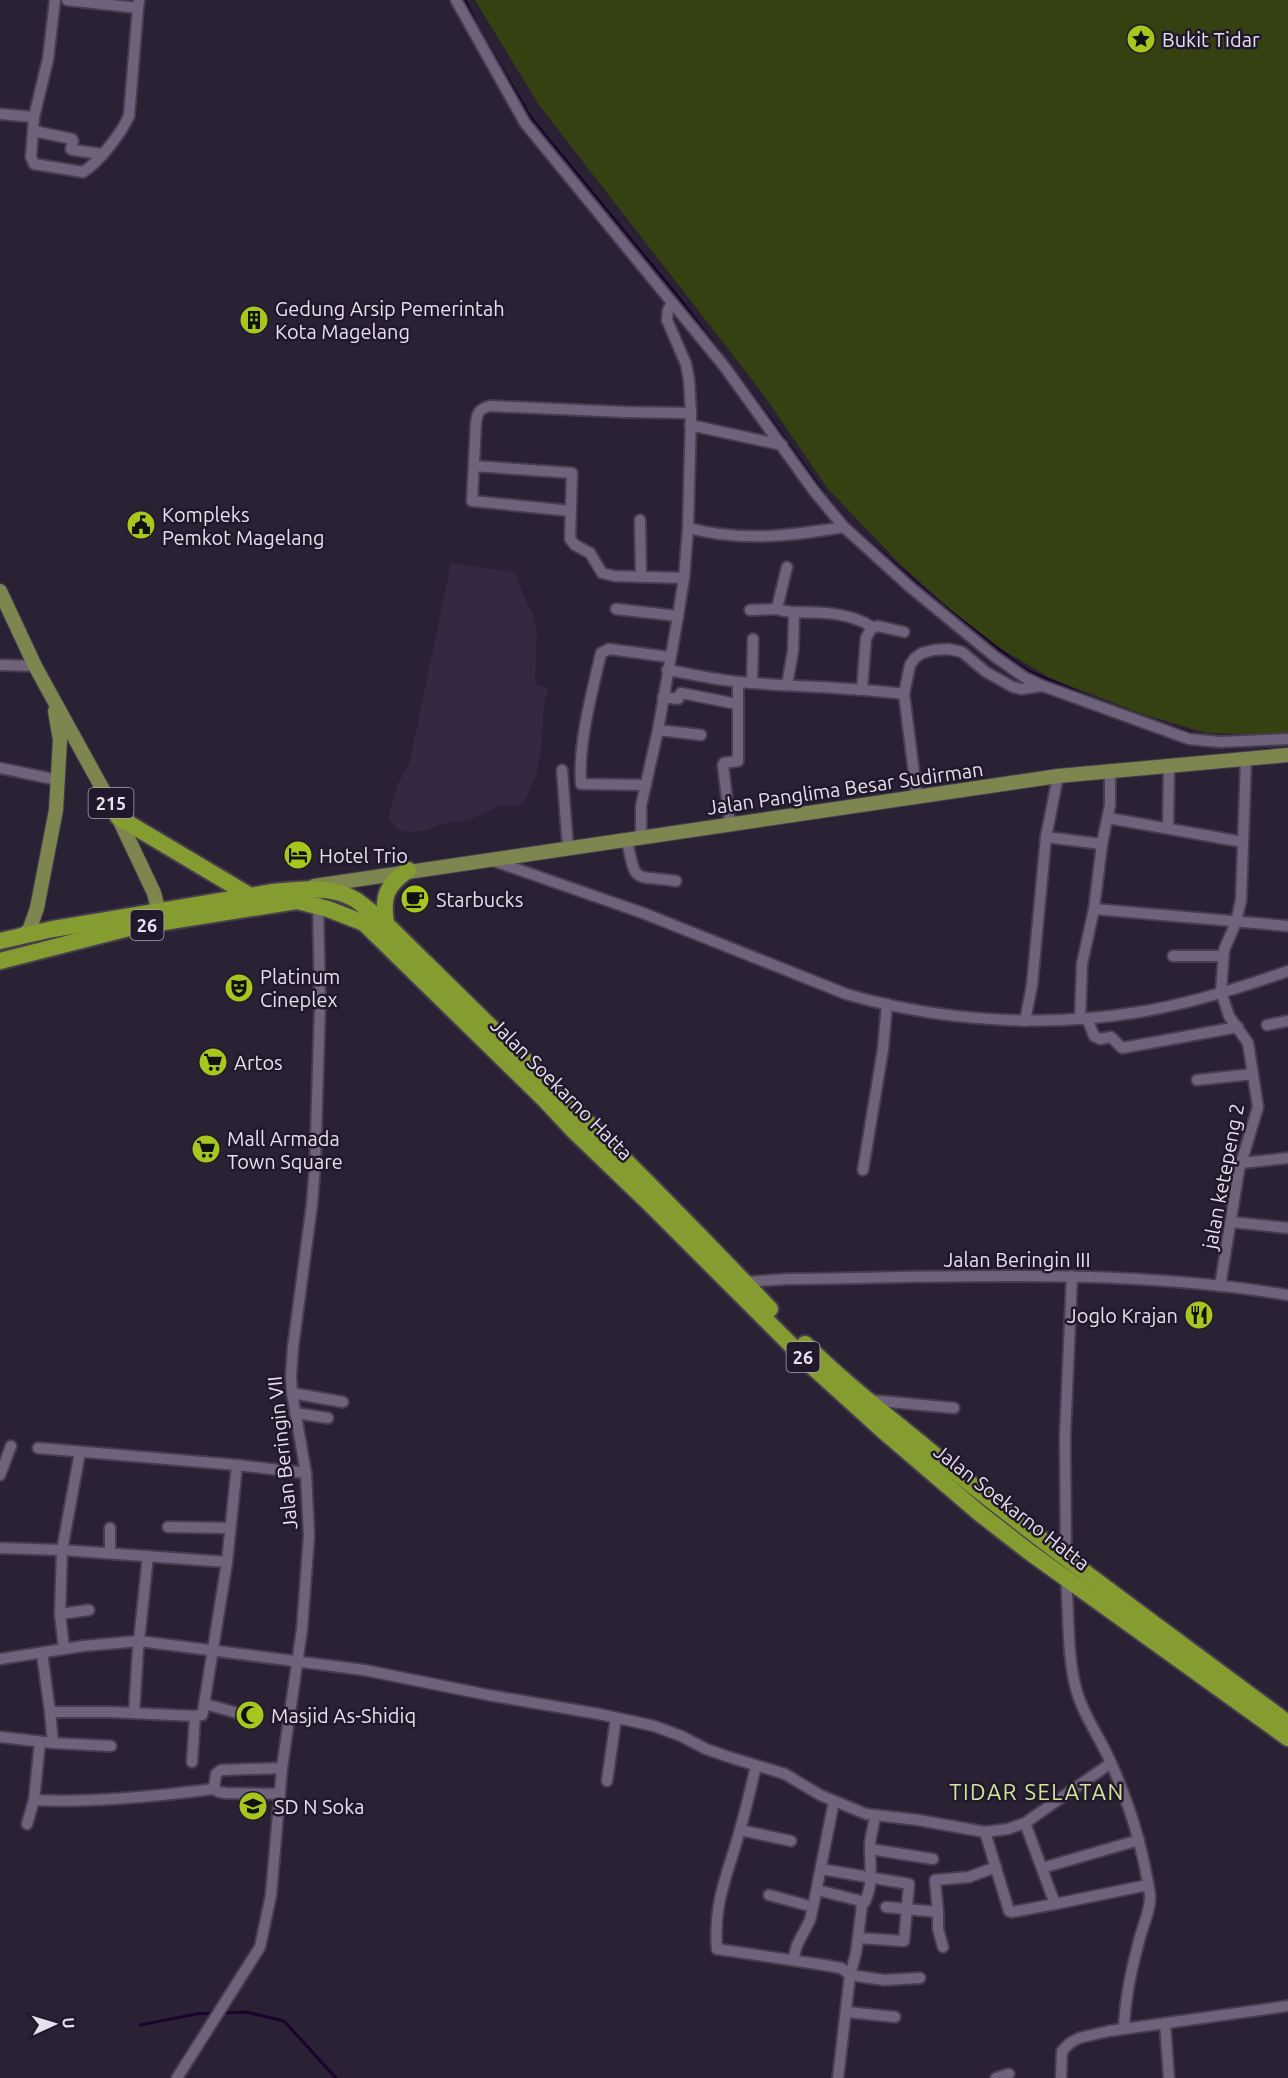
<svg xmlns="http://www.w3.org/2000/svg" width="1288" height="2078" font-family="Ubuntu,sans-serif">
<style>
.built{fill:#352842}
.green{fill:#364111}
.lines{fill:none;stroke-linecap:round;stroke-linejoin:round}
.stream{stroke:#1b032d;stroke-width:3}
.minor-casing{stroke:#463d4e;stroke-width:14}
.major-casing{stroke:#463d4e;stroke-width:16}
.highway-casing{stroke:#463d4e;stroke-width:20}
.minor{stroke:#6f637b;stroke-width:10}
.major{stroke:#7c864e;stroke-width:14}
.highway{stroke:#859d30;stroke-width:16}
.labels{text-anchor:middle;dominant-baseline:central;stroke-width:5;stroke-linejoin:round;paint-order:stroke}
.shield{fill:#21182b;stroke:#aba4b3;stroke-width:1.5}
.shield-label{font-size:18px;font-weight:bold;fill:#e6e0ed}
.poi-label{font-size:20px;fill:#e6e0ed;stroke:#21182b;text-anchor:start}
.street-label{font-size:20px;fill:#e6e0ed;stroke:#21182b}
.quarter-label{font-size:22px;letter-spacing:1.5px;fill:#d1e59a;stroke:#21182b}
</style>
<rect width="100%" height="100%" fill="#2b2135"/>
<polygon class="built" points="451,563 516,573 522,592 534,617 537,632 535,683 548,689 544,704 542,742 537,773 525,801 515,806 500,806 468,820 441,824 430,829 412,832 400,831 388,819 398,783 409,765"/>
<polygon class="green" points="475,0 1288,0 1288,735 1207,733 1142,714 1050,678 980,636 898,562 828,489 763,394 539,105"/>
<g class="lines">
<g class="stream">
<polyline points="465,0 478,28 531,118 683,303 771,420 825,495 849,524 937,601 1015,662 1030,672 1092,698"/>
<polyline points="1157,722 1197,735"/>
<polyline points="223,2013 246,2012 284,2021 336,2078"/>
<polyline points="140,2025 196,2014 213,2013"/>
</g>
<g class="minor-casing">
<g id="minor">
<polyline points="67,0 138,8 139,0"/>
<polyline points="456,0 525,123 724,366 814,491 844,527 910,587 994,656 1024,677 1043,686 1189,739 1220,742 1288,739"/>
<polyline points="0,114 34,117 48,59 55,0"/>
<path d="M 34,117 L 31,157 L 34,164 L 83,172 C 99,162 121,134 129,116 L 138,8"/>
<polyline points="34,131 72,139 73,141 71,149 73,150 102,154"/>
<polyline points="690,425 782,445"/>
<polyline points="474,466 572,473 570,539 575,545 590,553 602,573 614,576 684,578"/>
<path d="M 571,511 L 472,501 L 476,423 C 477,413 479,409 490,406 L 625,412 L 691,413"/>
<polyline points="640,520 641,577"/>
<path d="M 688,528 C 743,542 789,536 844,527"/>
<polyline points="787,567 777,608 780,610 791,612 794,616 793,651 787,685"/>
<polyline points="616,609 678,616"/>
<polyline points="750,610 778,609"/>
<path d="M 792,612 C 818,612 850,612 872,627"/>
<polyline points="0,665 35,666"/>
<path d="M 667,670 C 692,674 716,680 741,682 C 795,687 850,687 904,694"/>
<polyline points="752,683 753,639"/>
<polyline points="862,689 866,638 871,629 878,626 904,632"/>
<polyline points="663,697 678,699 681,693 737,704"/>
<polyline points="658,730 701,735"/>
<polyline points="0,768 58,780"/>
<polyline points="562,770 568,848"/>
<polyline points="1058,776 1046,837 1102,844"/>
<path d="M 646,785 L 581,784 C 578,743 592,693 601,653 L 609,649 L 669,657"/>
<polyline points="917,797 904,694 910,665 915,658 922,653 934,650 948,649 962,652 986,672 1013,687 1021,689 1043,686"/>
<polyline points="1108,818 1243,842"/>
<polyline points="730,825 723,765 724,763 738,761 738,682"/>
<polyline points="1168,828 1169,765"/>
<polyline points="641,837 641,806 658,730 678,616 684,578 688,528 691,413 689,380 686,364 667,320 668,310 672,303"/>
<path d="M 627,840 C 636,887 634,874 676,881"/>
<path d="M 491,860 L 643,913 L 846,994 C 939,1021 1043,1028 1139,1012 C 1189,1004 1240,988 1288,971"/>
<polyline points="1094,909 1288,926"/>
<polyline points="1173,956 1223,956"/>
<polyline points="1087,1018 1094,1036 1100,1039 1111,1037 1122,1048 1238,1027"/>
<polyline points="1080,1019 1082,964 1094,909 1102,844 1110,805 1110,770"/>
<polyline points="1025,1021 1032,985 1046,837"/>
<polyline points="1267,1025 1288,1021"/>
<polyline points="1197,1080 1253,1074"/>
<polyline points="1241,1163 1288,1158"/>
<polyline points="863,1170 883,1049 887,1004"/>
<polyline points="1231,1222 1288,1228"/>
<path d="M 745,1282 L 788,1279 C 955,1277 1123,1268 1288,1295"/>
<polyline points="1220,1286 1239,1170 1258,1107 1248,1043 1229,1016 1221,992 1224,950 1236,922 1241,900 1246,760"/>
<polyline points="292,1393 343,1402"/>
<polyline points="870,1400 954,1408"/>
<polyline points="295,1413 328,1418"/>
<polyline points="38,1448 237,1465"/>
<polyline points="0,1475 11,1446"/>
<polyline points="168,1527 229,1528"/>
<polyline points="0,1548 62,1550 60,1614"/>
<polyline points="110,1552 110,1528"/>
<polyline points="1066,1560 1065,1436 1072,1276"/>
<polyline points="227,1562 237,1465 306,1473"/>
<path d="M 1066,1578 C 1069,1613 1067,1660 1077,1692 C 1084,1717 1101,1739 1111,1763 C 1130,1805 1143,1849 1150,1895 C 1151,1911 1141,1929 1138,1945 C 1131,1971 1125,2001 1124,2028"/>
<polyline points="64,1648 60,1614 89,1610"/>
<polyline points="42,1653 50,1712 110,1712 195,1716 202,1715 203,1711 227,1562 62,1550 80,1452"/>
<polyline points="0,1659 83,1646 139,1641 364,1670 488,1695 599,1714 654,1726 681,1736 706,1749 732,1758 785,1774 820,1795 866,1814 918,1820 985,1832 1008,1829 1025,1823 1111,1763"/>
<polyline points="205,1704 241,1714"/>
<polyline points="50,1712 53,1743"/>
<polyline points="134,1713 138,1650 148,1556"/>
<polyline points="0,1737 53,1743 111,1746"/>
<path d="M 40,1742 L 34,1800 C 94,1803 156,1796 214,1789 L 219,1792 L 226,1793 L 280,1794"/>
<polyline points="192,1762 195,1716"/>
<path d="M 756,1766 C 751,1787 746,1809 740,1830 C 728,1874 713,1902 717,1949 L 824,1965 L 841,1968 L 850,1975 L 884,1980 L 920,1978"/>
<polyline points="607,1781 616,1718"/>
<polyline points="214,1789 216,1774 221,1770 282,1768"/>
<polyline points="1025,1823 1055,1904 1148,1885"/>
<polyline points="27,1824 34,1800"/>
<polyline points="740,1830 791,1841"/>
<polyline points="985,1832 1009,1911 1012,1912 1055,1904"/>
<polyline points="870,1849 933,1859"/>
<polyline points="1042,1868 1139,1840"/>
<polyline points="821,1869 909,1884 904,1941 858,1938"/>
<polyline points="817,1890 865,1902"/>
<polyline points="769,1895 813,1907"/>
<polyline points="886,1907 938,1912 935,1880 969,1877 996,1867"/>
<polyline points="938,1912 938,1929 943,1947"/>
<polyline points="793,1960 797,1945 810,1920 813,1907 834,1801"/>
<polyline points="847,2012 895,2017"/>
<polyline points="1165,2023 1169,2078"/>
<polyline points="177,2078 260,1947 271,1895 282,1768 302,1629 309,1536 306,1473 292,1393 291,1376 293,1347 312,1204 315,1166 320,1005 318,902"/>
<path d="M 838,2078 L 850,1975 L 856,1953 L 862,1905 C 874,1891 870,1866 870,1849 C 869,1839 874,1827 875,1816"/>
<polyline points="996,2078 1009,2074"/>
<polyline points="1061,2078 1062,2051 1070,2043 1079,2038 1109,2031 1288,2006"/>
</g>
</g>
<g class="major-casing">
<g id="major">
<polyline points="0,591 35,666 118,817 154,893 161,920"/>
<polyline points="314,886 1058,776 1288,755"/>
<polyline points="18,936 26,933 30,928 37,908 56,810 60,740 55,711"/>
</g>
</g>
<g class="highway-casing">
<g id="highway">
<polyline points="118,817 249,895"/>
<path d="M 386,924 C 382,896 386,886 408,870"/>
<path d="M 0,941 L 53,929 L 273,892 C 300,889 331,885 356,900 C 366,907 376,916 386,924 C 515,1051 645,1177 770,1309"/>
<polyline points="0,961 133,927 297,901 328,909 364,923 545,1100 574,1131 650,1204 814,1368 888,1435 978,1512 1028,1551 1288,1738"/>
<path d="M 805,1344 C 844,1383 888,1416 930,1451 C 1045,1546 1166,1632 1285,1721"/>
</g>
</g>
<use href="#minor" class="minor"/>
<use href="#major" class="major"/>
<use href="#highway" class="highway"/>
</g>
<defs>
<g id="sight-disc" transform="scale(1.5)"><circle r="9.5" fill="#a7c71e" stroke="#21182b"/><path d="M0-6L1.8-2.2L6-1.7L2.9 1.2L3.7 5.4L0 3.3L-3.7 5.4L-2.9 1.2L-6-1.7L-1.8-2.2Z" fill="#111"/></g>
<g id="building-disc" transform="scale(1.5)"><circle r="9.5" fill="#a7c71e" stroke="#21182b"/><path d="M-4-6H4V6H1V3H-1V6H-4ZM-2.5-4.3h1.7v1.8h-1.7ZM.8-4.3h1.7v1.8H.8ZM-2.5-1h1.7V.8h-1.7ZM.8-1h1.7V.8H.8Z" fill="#111"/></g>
<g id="civic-disc" transform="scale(1.5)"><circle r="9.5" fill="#a7c71e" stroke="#21182b"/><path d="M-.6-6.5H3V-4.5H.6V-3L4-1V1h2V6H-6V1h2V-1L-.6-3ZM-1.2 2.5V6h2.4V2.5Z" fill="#111"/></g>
<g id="hotel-disc" transform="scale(1.5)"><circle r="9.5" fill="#a7c71e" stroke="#21182b"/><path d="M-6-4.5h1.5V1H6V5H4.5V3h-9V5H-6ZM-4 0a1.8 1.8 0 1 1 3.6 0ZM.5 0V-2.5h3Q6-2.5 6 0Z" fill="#111"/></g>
<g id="cafe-disc" transform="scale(1.5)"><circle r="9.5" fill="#a7c71e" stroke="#21182b"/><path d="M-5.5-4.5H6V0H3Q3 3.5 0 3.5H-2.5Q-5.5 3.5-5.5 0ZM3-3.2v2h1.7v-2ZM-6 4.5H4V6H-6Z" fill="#111"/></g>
<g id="theatre-disc" transform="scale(1.5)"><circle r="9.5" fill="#a7c71e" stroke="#21182b"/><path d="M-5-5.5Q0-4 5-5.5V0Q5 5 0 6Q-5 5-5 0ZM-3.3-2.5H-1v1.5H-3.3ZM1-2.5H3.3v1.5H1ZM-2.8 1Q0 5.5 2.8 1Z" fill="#111"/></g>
<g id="supermarket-disc" transform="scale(1.5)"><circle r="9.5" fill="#a7c71e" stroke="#21182b"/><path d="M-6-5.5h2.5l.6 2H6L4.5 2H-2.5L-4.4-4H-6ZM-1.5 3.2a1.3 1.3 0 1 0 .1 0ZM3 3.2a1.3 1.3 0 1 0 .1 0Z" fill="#111"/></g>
<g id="restaurant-disc" transform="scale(1.5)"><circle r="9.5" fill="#a7c71e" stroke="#21182b"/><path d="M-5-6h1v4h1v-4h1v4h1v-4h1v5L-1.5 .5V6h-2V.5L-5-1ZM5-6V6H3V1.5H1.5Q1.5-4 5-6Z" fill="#111"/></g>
<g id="mosque-disc" transform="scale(1.5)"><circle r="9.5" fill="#a7c71e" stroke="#21182b"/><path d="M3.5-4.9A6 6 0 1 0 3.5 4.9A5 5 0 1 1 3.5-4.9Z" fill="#111"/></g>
<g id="school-disc" transform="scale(1.5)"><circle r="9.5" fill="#a7c71e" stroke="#21182b"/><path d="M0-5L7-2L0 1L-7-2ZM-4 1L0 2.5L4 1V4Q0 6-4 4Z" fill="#111"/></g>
</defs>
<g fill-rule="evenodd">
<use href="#sight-disc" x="1141" y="39"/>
<use href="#building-disc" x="254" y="320"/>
<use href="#civic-disc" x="141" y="525"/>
<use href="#hotel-disc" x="298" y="855"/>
<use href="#cafe-disc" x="415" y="899"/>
<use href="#theatre-disc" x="239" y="988"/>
<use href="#supermarket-disc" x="213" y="1062"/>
<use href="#supermarket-disc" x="206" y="1149"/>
<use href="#restaurant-disc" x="1199" y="1315"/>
<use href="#mosque-disc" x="250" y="1715"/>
<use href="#school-disc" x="253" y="1806"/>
</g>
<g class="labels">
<g class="shield">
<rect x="88.5" y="788" width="45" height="30" rx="4.5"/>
<rect x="130.5" y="910" width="33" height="30" rx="4.5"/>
<rect x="786.5" y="1342" width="33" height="30" rx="4.5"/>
</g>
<g class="shield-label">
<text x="111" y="803">215</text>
<text x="147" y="925">26</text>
<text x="803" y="1357">26</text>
</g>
<g class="poi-label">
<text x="1162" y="39">Bukit Tidar</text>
<text x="275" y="308">Gedung Arsip Pemerintah<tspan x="275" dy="23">Kota Magelang</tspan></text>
<text x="162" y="514">Kompleks<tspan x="162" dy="23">Pemkot Magelang</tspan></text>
<text x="319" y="855">Hotel Trio</text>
<text x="436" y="899">Starbucks</text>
<text x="260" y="976">Platinum<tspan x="260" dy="23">Cineplex</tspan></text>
<text x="234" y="1062">Artos</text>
<text x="227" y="1138">Mall Armada<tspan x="227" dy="23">Town Square</tspan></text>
<text x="1178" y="1315" text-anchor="end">Joglo Krajan</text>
<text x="271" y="1715">Masjid As-Shidiq</text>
<text x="274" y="1806">SD N Soka</text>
</g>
<g class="street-label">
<text transform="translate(845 788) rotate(-8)">Jalan Panglima Besar Sudirman</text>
<text transform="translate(562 1089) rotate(45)">Jalan Soekarno Hatta</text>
<text transform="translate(1223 1176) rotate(-79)">jalan ketepeng 2</text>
<text x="1017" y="1259">Jalan Beringin III</text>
<text transform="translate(282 1453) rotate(-96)">Jalan Beringin VII</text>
<text transform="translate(1012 1507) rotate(38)">Jalan Soekarno Hatta</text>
</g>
<g class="quarter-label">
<text x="1037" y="1791">TIDAR SELATAN</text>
</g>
</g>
<g transform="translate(54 2024) rotate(86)" stroke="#21182b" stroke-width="4.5" paint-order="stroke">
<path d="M0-4.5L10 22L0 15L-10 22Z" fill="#e6e0ed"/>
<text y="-9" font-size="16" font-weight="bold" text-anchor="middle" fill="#e6e0ed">U</text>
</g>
</svg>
